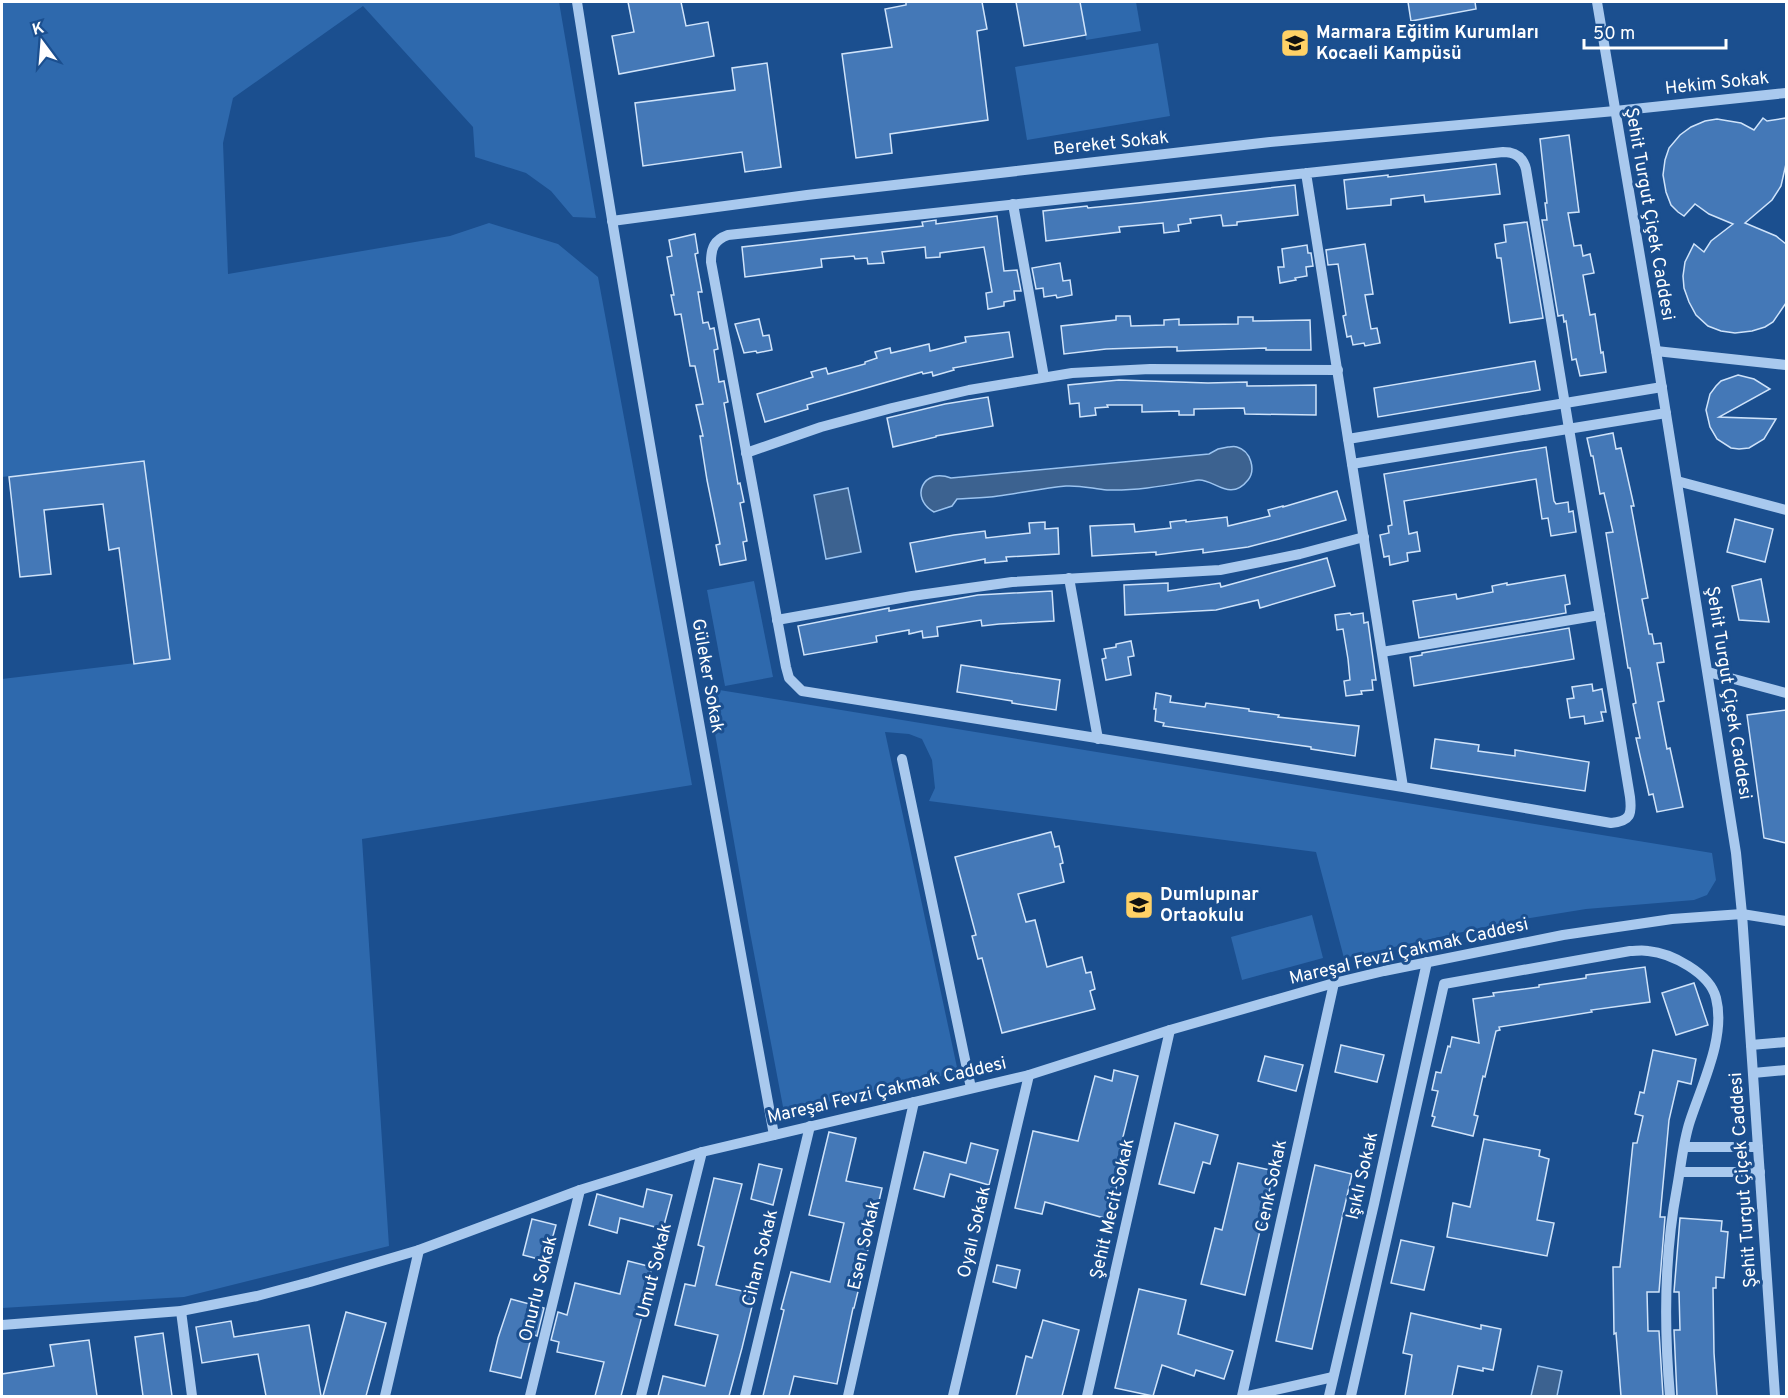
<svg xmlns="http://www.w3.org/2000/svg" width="1788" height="1398" font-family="Overpass,sans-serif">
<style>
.green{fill:#2e69ad}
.water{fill:#3c6290;stroke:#9cc4f0;stroke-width:1.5}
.building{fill:#4478b7;stroke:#cfe3fa;stroke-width:1.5}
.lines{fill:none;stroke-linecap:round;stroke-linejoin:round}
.minor{stroke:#a9c9ee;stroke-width:10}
.labels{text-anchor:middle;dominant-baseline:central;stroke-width:6;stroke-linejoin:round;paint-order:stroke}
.poi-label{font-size:18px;font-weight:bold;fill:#fff;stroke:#1b4f8f;text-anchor:start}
.street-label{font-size:18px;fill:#fff;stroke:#1b4f8f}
</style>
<rect width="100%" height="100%" fill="#1b4f8f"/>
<g class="green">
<polygon points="2,2 559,2 596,218 573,217 551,191 526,173 475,157 473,127 363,6 233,98 223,143 228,274 450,236 489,223 558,244 598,277 692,785 362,839 389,1246 184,1297 2,1308 2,679 169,659 144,461 2,477"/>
<polygon points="1080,2 1136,2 1141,31 1086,40"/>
<polygon points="1158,43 1170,116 1027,140 1015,67"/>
<polygon points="754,581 773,677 725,686 707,590"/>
<polygon points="707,688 1712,853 1716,880 1707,895 1694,900 1586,909 1517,920 1344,958 1316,852 929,801 935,788 932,760 922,739 909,734 885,732 958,1072 784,1112 749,927"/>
<polygon points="1312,915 1323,958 1242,980 1231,937"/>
</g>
<g class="water">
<path d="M 1228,447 C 1231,447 1234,446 1237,447 C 1251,451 1256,470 1248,480 C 1230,503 1213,478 1198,480 C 1168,485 1138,491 1107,490 C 1094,489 1080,485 1066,486 C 1043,488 1021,493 998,496 C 985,498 971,498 957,499 L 952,506 L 934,512 C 909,498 923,467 951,478 L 1209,454 L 1218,449 Z"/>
<polygon points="848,488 861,552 826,559 814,495"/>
<polygon points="1538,1366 1562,1371 1557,1396 1531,1396"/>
</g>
<g class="building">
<polygon points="628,2 681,2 686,26 708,22 714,56 619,74 612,36 634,32"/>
<polygon points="906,2 982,2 987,29 977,31 988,120 890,134 892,153 856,158 842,54 892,47 885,9 906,5"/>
<polygon points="1016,2 1080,2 1086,35 1024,46"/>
<polygon points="1408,2 1475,2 1476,9 1411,21"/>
<polygon points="767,63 781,167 745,172 742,152 643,166 635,103 735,90 732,68"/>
<polygon points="1763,118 1767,121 1786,118 1786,164 1781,186 1772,200 1745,223 1776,236 1786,244 1786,303 1773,322 1765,327 1752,331 1735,333 1721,331 1708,326 1696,315 1689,302 1684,288 1683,276 1685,262 1694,244 1704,252 1711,241 1733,224 1709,214 1695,204 1684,216 1678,212 1671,205 1666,192 1663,175 1665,160 1669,148 1680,135 1691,127 1705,121 1717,119 1741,123 1754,130"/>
<polygon points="1569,135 1579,212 1568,213 1574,246 1581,245 1583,256 1590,254 1594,273 1583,275 1590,315 1595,314 1601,353 1603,352 1606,372 1580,376 1576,359 1572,360 1566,321 1564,322 1563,315 1558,316 1542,220 1547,220 1545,203 1547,203 1540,139"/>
<polygon points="1496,164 1500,194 1425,202 1424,195 1391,199 1391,205 1347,209 1344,180 1388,175 1388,177"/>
<polygon points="1295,185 1298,215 1237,222 1237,225 1223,226 1221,215 1190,219 1191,223 1178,225 1179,231 1164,233 1163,223 1119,227 1120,232 1046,241 1043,211 1087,206 1088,208 1138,203"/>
<polygon points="997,216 1004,271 1017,270 1021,291 1014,291 1015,300 1004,302 1004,306 988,309 986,293 992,292 984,247 940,253 940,257 926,258 925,247 882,252 884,263 868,264 867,258 855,259 854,256 821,259 822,267 745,277 742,247 923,226 922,222 936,220 936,224"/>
<polygon points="1527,222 1543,318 1510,323 1501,258 1497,258 1495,244 1506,242 1504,225"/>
<polygon points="695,234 698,253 695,254 702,292 698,292 703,323 708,322 710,329 714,328 718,349 714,350 719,382 724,381 728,402 724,403 738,484 740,483 744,502 740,503 747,541 743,542 746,560 720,565 716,545 720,544 707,480 700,436 703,436 696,405 703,404 695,366 690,366 681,314 675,315 671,295 674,295 667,257 672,256 669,240"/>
<polygon points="1365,244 1373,294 1365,295 1371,329 1377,328 1380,343 1365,346 1364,343 1353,345 1351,336 1347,337 1343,316 1346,315 1338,264 1328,265 1326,250"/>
<polygon points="1307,245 1308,253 1311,253 1313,266 1306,267 1307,276 1295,278 1296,280 1280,283 1278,267 1284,267 1282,249"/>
<polygon points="1060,263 1063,281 1070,280 1072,295 1057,298 1056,295 1044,297 1043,288 1036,289 1032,268"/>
<polygon points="1116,316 1130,316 1131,326 1164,325 1164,320 1179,319 1179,325 1238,324 1238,317 1253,317 1253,321 1310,320 1311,350 1266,350 1266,348 1177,351 1177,347 1167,347 1106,349 1064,354 1061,326 1116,320"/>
<polygon points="759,319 763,336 769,335 772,350 757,353 756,351 744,353 735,324"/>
<polygon points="1009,332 1013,357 953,368 954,370 933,376 932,372 923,374 922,372 807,405 808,409 765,422 757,394 813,377 811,372 826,368 828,374 865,364 865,362 877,358 875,352 890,348 891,353 929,344 930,351 966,342 965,337"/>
<polygon points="1535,361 1540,390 1378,417 1374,388"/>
<polygon points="1738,375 1754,379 1770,389 1719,417 1776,419 1764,439 1749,448 1739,449 1731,448 1717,439 1710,427 1706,410 1710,394 1716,386 1721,381"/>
<polygon points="1119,380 1208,383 1247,382 1247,386 1316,385 1316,415 1245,414 1244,408 1194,409 1194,415 1179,415 1179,411 1142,412 1142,405 1107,405 1108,407 1095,408 1096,415 1080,417 1079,403 1070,404 1068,385"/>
<polygon points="988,397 993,426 936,436 936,437 893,447 887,418 945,404"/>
<polygon points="1613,433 1616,449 1621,448 1634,506 1631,506 1648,598 1642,599 1649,634 1652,634 1654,644 1661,643 1664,662 1657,663 1664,701 1658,702 1667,749 1670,748 1683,807 1657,812 1653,794 1649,795 1636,738 1640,738 1633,704 1636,703 1630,668 1628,668 1606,533 1613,532 1604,493 1600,494 1593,456 1591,456 1587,438"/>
<polygon points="1546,447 1554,501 1556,504 1568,502 1569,512 1573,511 1576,532 1551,536 1548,518 1542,519 1536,479 1404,501 1409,534 1417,532 1420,551 1407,553 1408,561 1390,565 1389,556 1384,557 1380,535 1389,533 1388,526 1392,525 1384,474"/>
<polygon points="144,461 170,659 134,664 119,548 109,550 103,504 44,510 51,574 20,577 9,477"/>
<polygon points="1337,491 1346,520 1279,539 1248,547 1203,553 1203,549 1156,555 1156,552 1092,556 1090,526 1134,524 1135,532 1171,528 1170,522 1186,520 1186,522 1227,517 1228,526 1270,516 1268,510 1283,506 1283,507"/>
<polygon points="1735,519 1773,529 1765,562 1727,552"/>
<polygon points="1045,522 1045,529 1058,528 1059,554 1006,557 1007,561 985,563 985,559 916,572 910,543 954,535 985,531 986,538 1030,533 1029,523"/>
<polygon points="1327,558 1335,586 1260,608 1258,600 1216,610 1125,615 1124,585 1168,583 1168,591 1220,583 1221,587"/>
<polygon points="1565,575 1570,604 1565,605 1566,613 1419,638 1413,601 1456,594 1457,599 1493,592 1492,586 1507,583 1507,585"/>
<polygon points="1761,579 1769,622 1739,620 1732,586"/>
<polygon points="1052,591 1054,621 999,624 982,626 981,620 937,627 938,636 923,638 922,631 909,634 909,630 876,636 877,642 804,655 798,626 889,608 889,611 978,595"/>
<polygon points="1350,613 1351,615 1363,613 1364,623 1368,622 1376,680 1372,680 1373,690 1361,691 1362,694 1346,696 1344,681 1350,680 1348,659 1343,629 1337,630 1335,615"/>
<polygon points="1569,628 1574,659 1414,686 1410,657 1422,655 1422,653"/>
<polygon points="1131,641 1134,656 1128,657 1131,675 1106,680 1102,659 1106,658 1104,649 1116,647 1116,644"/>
<polygon points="961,665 1060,680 1056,710 1012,703 1012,701 957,692"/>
<polygon points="1592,684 1593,691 1602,689 1606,712 1601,712 1603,721 1585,724 1584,716 1570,718 1567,699 1574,698 1572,687"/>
<polygon points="1156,693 1171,696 1170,702 1205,707 1206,703 1249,709 1249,711 1279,715 1278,717 1359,726 1355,756 1311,749 1311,747 1163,726 1164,723 1155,721 1156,709 1154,709"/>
<polygon points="1786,710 1786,843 1764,838 1747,715"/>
<polygon points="1435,739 1479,745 1478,751 1515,756 1515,750 1589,762 1585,791 1431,768"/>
<polygon points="1051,832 1055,847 1059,846 1063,863 1060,864 1064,882 1018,894 1026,922 1035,920 1047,967 1082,957 1086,973 1091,972 1095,989 1090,991 1095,1009 1002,1033 982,958 978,959 972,936 976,935 955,857"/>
<polygon points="1645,967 1650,1002 1591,1010 1592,1012 1499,1027 1500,1030 1496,1031 1485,1077 1483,1076 1474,1115 1478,1116 1473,1136 1432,1126 1435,1117 1432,1116 1438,1091 1432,1090 1436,1072 1441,1073 1448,1046 1450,1047 1452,1037 1479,1043 1473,999 1494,996 1493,993 1539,987 1539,985 1586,978 1586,975"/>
<polygon points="1694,983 1708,1025 1676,1035 1662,993"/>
<polygon points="1341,1045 1384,1055 1377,1082 1335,1072"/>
<polygon points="1653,1050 1696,1059 1691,1084 1678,1081 1669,1120 1660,1217 1665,1217 1659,1292 1647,1292 1648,1331 1659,1331 1663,1396 1621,1396 1616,1333 1614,1334 1613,1267 1620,1267 1633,1143 1637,1143 1643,1116 1635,1114 1640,1092 1644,1093"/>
<polygon points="1265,1056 1303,1065 1296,1091 1258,1081"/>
<polygon points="1114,1070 1138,1076 1119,1153 1125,1155 1108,1219 1045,1202 1042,1214 1015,1208 1033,1131 1078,1141 1095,1076 1112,1081"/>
<polygon points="1175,1123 1218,1135 1210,1164 1203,1162 1194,1193 1159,1184"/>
<polygon points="829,1132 856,1138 846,1181 882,1188 863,1271 854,1308 853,1308 837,1384 794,1376 789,1396 763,1396 784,1310 781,1309 791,1272 830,1282 844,1223 809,1215"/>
<polygon points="1484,1139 1540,1150 1539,1156 1549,1159 1537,1220 1554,1223 1547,1256 1447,1237 1453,1203 1470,1207"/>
<polygon points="971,1143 998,1150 989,1185 950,1174 944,1197 914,1189 924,1152 966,1163"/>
<polygon points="1238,1163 1274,1171 1245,1295 1201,1284 1215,1228 1222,1230"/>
<polygon points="759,1164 782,1169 773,1205 751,1199"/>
<polygon points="1315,1165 1352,1174 1312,1349 1276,1341"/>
<polygon points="714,1178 742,1184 716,1285 755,1294 742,1348 729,1396 658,1396 663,1376 705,1386 718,1335 675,1325 685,1284 695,1286 704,1247 698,1245"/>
<polygon points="647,1189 672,1195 663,1229 620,1218 617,1233 589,1225 597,1194 643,1207"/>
<polygon points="1680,1218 1722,1221 1721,1231 1728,1232 1724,1278 1716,1277 1716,1288 1713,1288 1714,1353 1717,1396 1677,1396 1674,1330 1680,1330 1679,1292 1674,1292"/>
<polygon points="532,1219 556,1225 546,1261 523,1255"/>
<polygon points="1401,1240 1434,1247 1424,1290 1391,1283"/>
<polygon points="628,1261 652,1267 640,1316 642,1316 621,1396 595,1396 604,1362 557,1352 559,1342 551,1340 558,1312 567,1315 575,1283 620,1294"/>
<polygon points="997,1265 1020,1270 1016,1288 993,1282"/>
<polygon points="1139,1289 1186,1300 1178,1334 1233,1351 1224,1379 1196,1370 1194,1376 1162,1365 1153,1396 1115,1388"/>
<polygon points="511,1299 544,1308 537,1336 532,1334 521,1378 490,1371 498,1338"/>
<polygon points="346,1312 386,1323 366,1396 323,1396"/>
<polygon points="1411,1313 1481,1329 1481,1325 1501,1329 1493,1370 1483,1368 1483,1371 1458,1366 1452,1396 1405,1396 1412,1355 1403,1353"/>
<polygon points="1043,1320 1079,1330 1062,1396 1016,1396 1026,1356 1032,1358"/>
<polygon points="231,1321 234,1337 309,1325 321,1396 266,1396 258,1354 202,1363 196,1327"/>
<polygon points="163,1333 172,1396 143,1396 135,1337"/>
<polygon points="89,1340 97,1396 2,1396 2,1374 54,1366 50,1345"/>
</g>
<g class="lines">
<g class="minor">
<path d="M 577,2 C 636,380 705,758 774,1135"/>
<polyline points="1597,2 1656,351 1736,853 1742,914 1775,1396"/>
<path d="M 1306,173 L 1403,787 L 1611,823 C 1631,821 1632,814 1630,797 L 1526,169 C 1523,157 1515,152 1503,152 L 728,235 C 714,240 711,248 711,262 L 786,667 L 789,678 L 802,691 L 1403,787"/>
<polyline points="1013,204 1044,377"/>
<polyline points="612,221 807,195 1270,142 1615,111 1786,93"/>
<polyline points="1656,351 1786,365"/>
<polyline points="1348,439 1662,387"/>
<polyline points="746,453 821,427 892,408 969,390 1072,373 1150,369 1338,370"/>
<polyline points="1352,464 1666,413"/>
<polyline points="1677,481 1786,510"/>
<polyline points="1069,578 1098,739"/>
<polyline points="777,620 912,596 1012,582 1220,570 1300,554 1364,537"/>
<polyline points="1382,652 1600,615"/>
<polyline points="1708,672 1786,693"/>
<polyline points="902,759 971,1088"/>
<polyline points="1751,1045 1786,1042"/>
<polyline points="1753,1073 1786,1070"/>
<polyline points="1685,1147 1758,1147"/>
<polyline points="1680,1172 1760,1172"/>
<polyline points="181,1311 192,1396"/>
<polyline points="2,1325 181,1311 257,1296 310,1282 419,1250 580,1190 702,1152 1029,1075 1170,1030 1334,983 1384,971 1563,935 1672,919 1742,914 1786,921"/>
<polyline points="385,1396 419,1250"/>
<polyline points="530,1396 580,1190"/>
<polyline points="641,1396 702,1152"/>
<polyline points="745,1396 810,1126"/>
<polyline points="848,1396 914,1102"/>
<polyline points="953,1396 1029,1075"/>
<polyline points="1087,1396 1170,1030"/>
<polyline points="1242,1396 1334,983"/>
<polyline points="1248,1396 1333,1377"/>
<polyline points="1329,1396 1374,1204 1427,962"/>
<path d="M 1351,1396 L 1444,984 L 1630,951 C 1636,951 1642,950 1648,951 C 1671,953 1710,973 1716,998 C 1726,1037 1702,1084 1690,1121 C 1683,1142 1681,1166 1677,1188 C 1664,1256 1664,1328 1670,1396"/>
</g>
</g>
<defs>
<g id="school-square" transform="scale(1.5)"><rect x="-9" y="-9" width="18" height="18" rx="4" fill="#ffd166" stroke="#1b4f8f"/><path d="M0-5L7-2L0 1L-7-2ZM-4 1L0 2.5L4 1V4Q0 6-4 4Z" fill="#111"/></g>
</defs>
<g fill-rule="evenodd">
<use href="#school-square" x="1295" y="43"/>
<use href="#school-square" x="1139" y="905"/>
</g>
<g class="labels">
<g class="poi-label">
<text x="1316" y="33">Marmara Eğitim Kurumları<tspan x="1316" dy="21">Kocaeli Kampüsü</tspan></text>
<text x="1160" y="895">Dumlupınar<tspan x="1160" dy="21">Ortaokulu</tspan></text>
</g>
<g class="street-label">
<text transform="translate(1717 84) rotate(-6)">Hekim Sokak</text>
<text transform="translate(1111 144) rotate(-6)">Bereket Sokak</text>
<text transform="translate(1649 214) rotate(80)">Şehit Turgut Çiçek Caddesi</text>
<text transform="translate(707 676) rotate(80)">Güleker Sokak</text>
<text transform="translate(1728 693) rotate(81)">Şehit Turgut Çiçek Caddesi</text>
<text transform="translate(1409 952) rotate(-13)">Mareşal Fevzi Çakmak Caddesi</text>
<text transform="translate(887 1091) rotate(-13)">Mareşal Fevzi Çakmak Caddesi</text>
<text transform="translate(1363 1176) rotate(-77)">Işıklı Sokak</text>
<text transform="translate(1744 1180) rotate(-94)">Şehit Turgut Çiçek Caddesi</text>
<text transform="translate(1272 1186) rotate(-78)">Cenk Sokak</text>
<text transform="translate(1113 1209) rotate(-77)">Şehit Mecit Sokak</text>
<text transform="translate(975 1232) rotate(-77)">Oyalı Sokak</text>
<text transform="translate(865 1245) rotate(-77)">Esen Sokak</text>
<text transform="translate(761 1258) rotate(-76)">Cihan Sokak</text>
<text transform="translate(655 1271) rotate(-76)">Umut Sokak</text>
<text transform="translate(539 1289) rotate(-76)">Onurlu Sokak</text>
</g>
</g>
<rect width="1788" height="1398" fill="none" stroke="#ffffff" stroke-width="6"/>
<g transform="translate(42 42) rotate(344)" stroke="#1b4f8f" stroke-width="4.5" paint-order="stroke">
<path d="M0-4.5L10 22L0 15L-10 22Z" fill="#ffffff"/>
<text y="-9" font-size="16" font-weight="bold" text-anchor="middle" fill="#ffffff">K</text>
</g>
<path d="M1584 39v9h142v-9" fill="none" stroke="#ffffff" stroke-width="3"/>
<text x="1593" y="39" font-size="18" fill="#ffffff" stroke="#1b4f8f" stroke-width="4.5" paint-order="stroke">50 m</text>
</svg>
